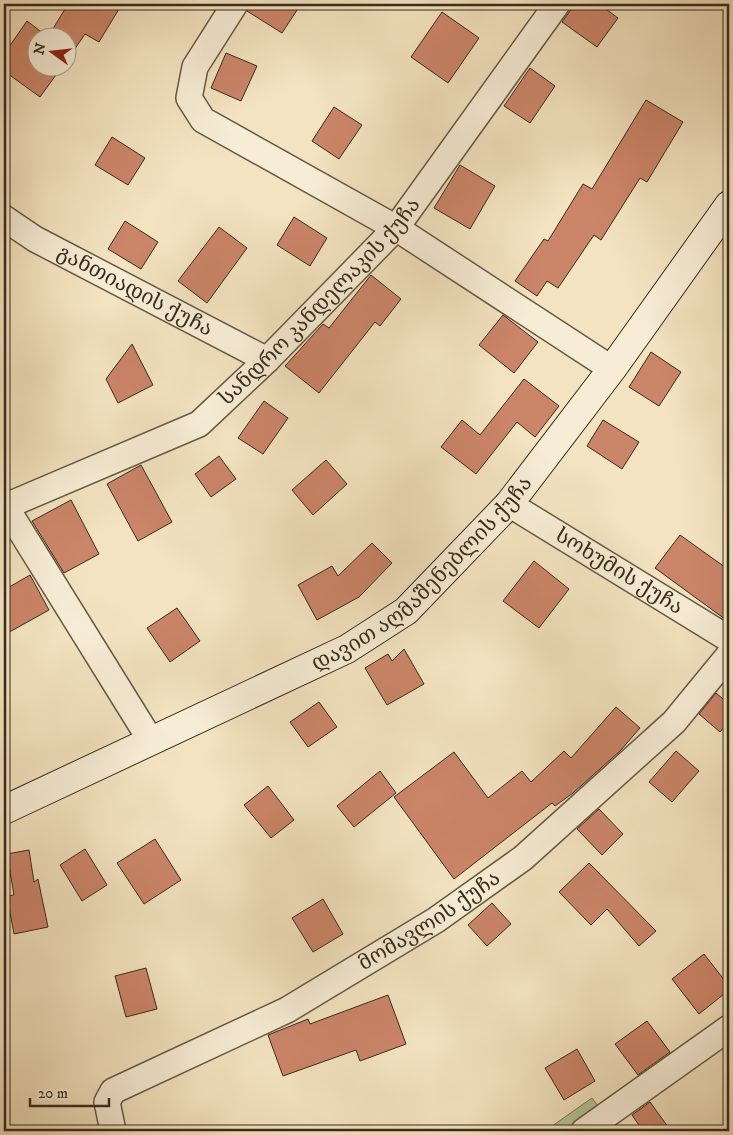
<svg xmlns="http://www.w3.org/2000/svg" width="733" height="1135" font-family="'IM FELL DW Pica','Noto Serif Georgian',serif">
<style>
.green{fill:#b6c596;stroke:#777859}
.building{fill:#cb8569;stroke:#382b1c}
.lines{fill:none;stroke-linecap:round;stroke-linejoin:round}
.street-casing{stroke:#675945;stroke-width:28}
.secondary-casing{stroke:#382b1c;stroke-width:30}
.street{stroke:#f7edd6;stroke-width:25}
.secondary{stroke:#f7edd6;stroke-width:28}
.labels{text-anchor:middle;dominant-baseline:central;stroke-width:4;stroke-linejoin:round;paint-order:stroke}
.street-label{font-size:21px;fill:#382b1c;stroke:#f7edd6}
</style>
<rect width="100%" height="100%" fill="#f3e3c0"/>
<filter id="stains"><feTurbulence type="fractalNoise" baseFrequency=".004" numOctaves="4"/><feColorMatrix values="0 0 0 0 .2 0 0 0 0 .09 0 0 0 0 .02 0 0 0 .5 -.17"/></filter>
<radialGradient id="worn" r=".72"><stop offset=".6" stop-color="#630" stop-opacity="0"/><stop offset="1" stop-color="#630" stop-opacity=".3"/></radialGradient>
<polygon class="green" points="592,1098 616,1131 545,1131"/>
<g class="building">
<polygon points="68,4 122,4 99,42 85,34 68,59 68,38 38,38 38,68 61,68 40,97 4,71 4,54 27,21 48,37"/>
<polygon points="249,4 301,4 282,33 247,11"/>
<polygon points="575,4 599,4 618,18 597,47 562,22"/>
<polygon points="442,12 479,38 448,83 411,57"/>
<polygon points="226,53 257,66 241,101 211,88"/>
<polygon points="530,68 555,86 530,123 504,106"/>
<polygon points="646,100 683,122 647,182 640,178 601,240 594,235 558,288 547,281 537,296 515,281 544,239 548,241 583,184 592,189"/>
<polygon points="334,107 362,125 339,159 312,141"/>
<polygon points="112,137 145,158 128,185 95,165"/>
<polygon points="460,165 495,186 470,229 434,208"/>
<polygon points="294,217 327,238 310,266 277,245"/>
<polygon points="125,221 158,242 141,269 108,249"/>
<polygon points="219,227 247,248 207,303 178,281"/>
<polygon points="371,275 401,299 380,326 375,322 319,393 285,366 323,324 329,328"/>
<polygon points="503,315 538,342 514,373 479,345"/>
<polygon points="132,344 153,385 118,403 106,379"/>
<polygon points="651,352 681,372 659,406 629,387"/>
<polygon points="524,379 559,406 535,437 517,422 476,474 441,447 462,420 480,435"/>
<polygon points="264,401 288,418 263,454 238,438"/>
<polygon points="603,420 639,442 622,469 587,446"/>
<polygon points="219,456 236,479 211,497 195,474"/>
<polygon points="326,460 347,484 313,515 292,490"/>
<polygon points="141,465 172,522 138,541 107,484"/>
<polygon points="71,500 99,554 64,573 32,521"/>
<polygon points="680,535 729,570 729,622 655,568"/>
<polygon points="372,543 392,563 359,597 317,620 298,585 332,566 338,576"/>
<polygon points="534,561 569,589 539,628 503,601"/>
<polygon points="30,575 49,610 4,635 4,590"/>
<polygon points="177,608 200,641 170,662 147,628"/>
<polygon points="404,649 424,684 387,705 365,668 388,654 392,661"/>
<polygon points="716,693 729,704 729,721 720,732 699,714"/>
<polygon points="319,702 337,727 308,747 290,722"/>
<polygon points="616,707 640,728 620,751 573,793 555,806 552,803 454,879 394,797 454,752 488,798 522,771 531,782 564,751 571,758"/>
<polygon points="676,751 699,771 672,802 649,782"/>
<polygon points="380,771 396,793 354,827 337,806"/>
<polygon points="268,786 294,820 271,838 244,805"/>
<polygon points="599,809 623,834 602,855 577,829"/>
<polygon points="155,839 181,880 144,904 117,863"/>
<polygon points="85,849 107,885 82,901 60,865"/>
<polygon points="29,850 34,882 38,879 48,927 14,934 7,896 14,895 7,854"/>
<polygon points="589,863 656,931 639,946 607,909 591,925 559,892"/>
<polygon points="323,899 343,934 313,952 292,918"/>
<polygon points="492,903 511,924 487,946 468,925"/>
<polygon points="704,954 729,986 729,990 699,1014 672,979"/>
<polygon points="146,968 157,1009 126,1017 115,976"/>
<polygon points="388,995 406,1044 360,1061 356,1050 283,1076 268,1035 308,1019 310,1024"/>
<polygon points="647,1021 670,1052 638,1075 615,1044"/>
<polygon points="577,1049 595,1081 564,1100 545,1068"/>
<polygon points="650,1102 671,1131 643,1131 632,1115"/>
</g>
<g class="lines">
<g class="street-casing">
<g id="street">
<polyline points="235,4 195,67 189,98 203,120 396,228 612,369"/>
<path id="s1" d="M 4,218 L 35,239 L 267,360"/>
<polyline points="4,504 151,741"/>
<path id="s2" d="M 509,504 L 729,639"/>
<path id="s3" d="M 4,507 L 199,424 L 267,360 L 396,228 L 557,4"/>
<path id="s4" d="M 113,1131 L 107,1102 L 113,1091 L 287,1010 L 436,920 L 523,858 L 674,722 L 729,655"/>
<polyline points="584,1131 729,1028"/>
</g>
</g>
<g class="secondary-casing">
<g id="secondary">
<path id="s5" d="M 4,810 L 347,649 L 406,611 L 509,504 L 612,369 L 729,205"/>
</g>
</g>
<use href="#street" class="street"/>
<use href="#secondary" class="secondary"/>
</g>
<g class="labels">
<g class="street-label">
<text stroke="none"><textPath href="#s1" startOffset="150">განთიადის ქუჩა</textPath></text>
<text stroke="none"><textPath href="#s3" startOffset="384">სანდრო კანდელაკის ქუჩა</textPath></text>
<text stroke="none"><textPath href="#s5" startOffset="485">დავით აღმაშენებლის ქუჩა</textPath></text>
<text stroke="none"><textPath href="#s2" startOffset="129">სოხუმის ქუჩა</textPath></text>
<text stroke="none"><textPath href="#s4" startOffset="402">მომავლის ქუჩა</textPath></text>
</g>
</g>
<rect width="733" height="1135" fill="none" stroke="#f3e3c0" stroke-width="20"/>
<rect x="5" y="5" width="723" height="1125" fill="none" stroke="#382b1c" stroke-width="2.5"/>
<rect x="10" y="10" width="713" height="1115" fill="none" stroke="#382b1c"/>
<g transform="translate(52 52) rotate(285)"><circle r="24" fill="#f7edd6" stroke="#ab9f8c"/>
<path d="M0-4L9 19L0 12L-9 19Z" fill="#8f2418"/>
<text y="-8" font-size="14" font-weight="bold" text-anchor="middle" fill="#382b1c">N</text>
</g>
<path d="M30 1098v8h79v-8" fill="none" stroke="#382b1c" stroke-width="2.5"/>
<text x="38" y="1098" font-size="15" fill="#382b1c" stroke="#f7edd6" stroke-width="4" paint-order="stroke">20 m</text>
<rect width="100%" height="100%" filter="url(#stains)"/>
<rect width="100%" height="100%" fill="url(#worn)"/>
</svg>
